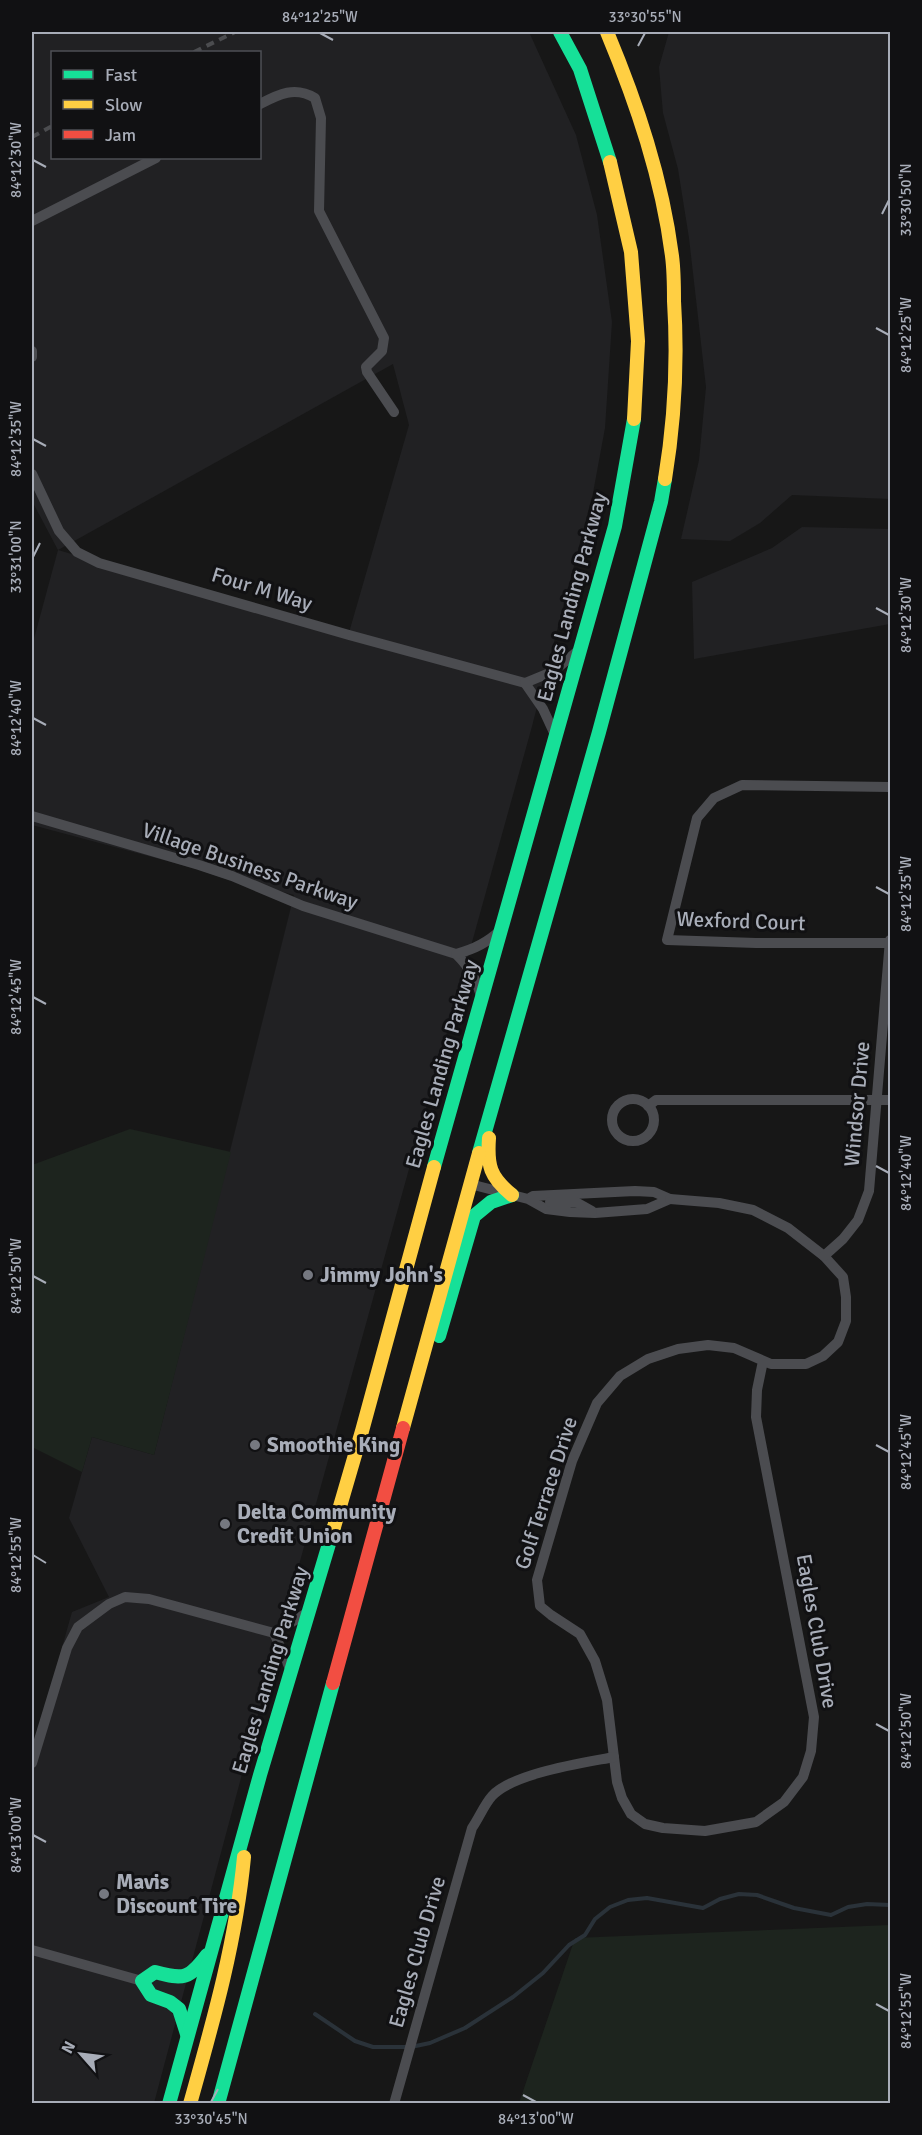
<svg xmlns="http://www.w3.org/2000/svg" width="922" height="2135" font-family="Signika,sans-serif">
<style>
.built{fill:#212123;fill-rule:evenodd}
.green{fill:#1d241e}
.lines{fill:none;stroke-linecap:round;stroke-linejoin:round}
.stream{stroke:#2a3239;stroke-width:4}
.street{stroke:#4b4c50;stroke-width:10}
.fast{stroke:#16e098;stroke-width:14}
.slow{stroke:#ffcf43;stroke-width:14}
.jam{stroke:#f24e42;stroke-width:14}
.rail{stroke:#4b4c4f;stroke-width:4;stroke-dasharray:8 6;stroke-linecap:butt}
.ticks{fill:none;stroke:#a8adb8;stroke-width:2}
.poi-dot{fill:#757880;stroke:#111113;stroke-width:2}
.labels{text-anchor:middle;dominant-baseline:central;stroke-width:6;stroke-linejoin:round;paint-order:stroke}
.street-label{font-size:21px;fill:#a8adb8;stroke:#111113}
.poi-label{font-size:21px;font-weight:bold;fill:#a8adb8;stroke:#111113;text-anchor:start}
.neatline{fill:none;stroke:#a8adb8;stroke-width:2}
.ticks-label{font-size:15px;text-anchor:middle;fill:#a8adb8}
</style>
<rect width="100%" height="100%" fill="#171717"/>
<g class="built">
<path d="M 32,32 L 529,32 L 576,135 L 597,215 L 612,322 L 605,428 L 593,493 L 531,730 L 272,1662 L 154,2103 L 32,2104 L 32,1754 L 72,1612 L 109,1597 L 69,1518 L 92,1437 L 154,1455 L 294,895 L 32,825 L 32,646 L 58,550 L 32,501 ZM 52,52 L 260,52 L 260,158 L 52,158 ZM 393,364 L 409,425 L 348,636 L 58,550 Z"/>
<polygon points="669,32 890,32 890,499 792,495 760,523 730,541 681,539 699,460 706,387 689,238 678,169 663,113 659,67"/>
<polygon points="802,527 890,529 890,624 694,659 692,582 772,548"/>
</g>
<g class="green">
<polygon points="130,1129 231,1152 154,1455 92,1437 82,1472 32,1447 32,1165"/>
<polygon points="890,1925 890,2103 519,2103 575,1938"/>
</g>
<g class="lines">
<polyline class="stream" points="315,2014 355,2041 373,2047 411,2047 430,2043 465,2028 513,1997 543,1973 569,1945 585,1935 595,1919 610,1907 628,1900 647,1898 703,1908 720,1899 739,1894 757,1895 794,1908 831,1915 848,1907 867,1904 890,1905"/>
<g class="street">
<path d="M 260,104 C 279,94 295,86 315,98 L 321,118 L 319,211 L 384,338 L 382,351 L 366,367 L 367,372 L 394,412"/>
<polyline points="32,221 156,158"/>
<polyline points="32,351 32,357"/>
<polyline points="32,474 59,531 77,552 99,563 349,635 525,683 554,671 580,649"/>
<polyline points="525,683 543,709 556,737"/>
<polyline points="890,787 742,785 714,798 697,818 667,940 756,943 890,943"/>
<path d="M 32,816 L 199,865 L 232,876 L 303,906 L 456,954 C 470,968 477,980 482,1000"/>
<path d="M 456,954 C 475,949 488,942 502,929"/>
<circle cx="633" cy="1120" r="21"/>
<polyline points="648,1106 656,1100 890,1100"/>
<polyline points="470,1184 528,1199 546,1209 570,1212 595,1213 647,1209 670,1199 654,1192 635,1191 533,1196 528,1199"/>
<polyline points="670,1199 719,1203 753,1210 788,1228 824,1256 843,1277 846,1297 846,1321 838,1342 823,1356 806,1364 771,1364 734,1348 708,1345 678,1349 648,1359 620,1376 597,1403 572,1461 537,1580 540,1606 551,1615 580,1634 595,1661 607,1700 617,1782 622,1798 631,1814 645,1824 663,1828 705,1831 756,1822 784,1802 803,1777 811,1751 814,1717 756,1417 757,1390 763,1361"/>
<polyline points="550,1202 576,1202 592,1211"/>
<polyline points="824,1256 843,1239 858,1220 869,1191 890,940"/>
<polyline points="274,1633 291,1671"/>
<polyline points="32,1763 67,1648 78,1627 109,1604 125,1597 149,1599 274,1633 310,1611"/>
<polyline points="32,1950 142,1981"/>
<path d="M 394,2104 L 472,1828 C 479,1818 484,1805 492,1796 C 513,1773 583,1763 614,1757"/>
</g>
<g class="fast">
<polyline points="560,32 580,69 610,162"/>
<polyline points="479,1153 599,732 661,502 665,479"/>
<polyline points="434,1167 615,526 634,419"/>
<polyline points="439,1336 474,1216 491,1202 512,1195"/>
<path d="M 187,2034 L 179,2009 L 170,2002 L 151,1995 L 142,1981 L 155,1972 C 184,1980 189,1979 207,1955"/>
<polyline points="169,2104 260,1775 334,1527"/>
<polyline points="218,2104 333,1683"/>
</g>
<g class="slow">
<path d="M 607,32 C 637,104 662,178 672,256 C 674,271 674,286 674,301 C 678,363 675,418 665,479"/>
<polyline points="610,162 631,252 638,341 634,419"/>
<path d="M 489,1138 C 487,1166 490,1177 512,1195"/>
<polyline points="403,1428 479,1153"/>
<polyline points="334,1527 362,1431 434,1167"/>
<path d="M 190,2104 C 213,2022 236,1942 244,1857"/>
</g>
<polyline class="jam" points="333,1683 403,1428"/>
<g class="rail">
<polyline points="194,52 235,32"/>
<polyline points="32,137 52,126"/>
</g>
</g>
<path class="ticks" d="M 320,33 L 333,40M 638,46 L 645,33M 33,160 L 46,167M 882,214 L 889,200M 876,328 L 889,335M 33,439 L 46,446M 33,557 L 40,543M 876,608 L 889,615M 33,718 L 46,725M 876,887 L 889,894M 33,997 L 46,1004M 876,1166 L 889,1173M 33,1276 L 46,1283M 876,1445 L 889,1452M 33,1555 L 46,1563M 876,1724 L 889,1731M 33,1835 L 46,1842M 876,2004 L 889,2011M 523,2095 L 536,2102M 211,2102 L 218,2089"/>
<g class="poi-dot">
<circle cx="308" cy="1275" r="6"/>
<circle cx="255" cy="1445" r="6"/>
<circle cx="225" cy="1524" r="6"/>
<circle cx="104" cy="1894" r="6"/>
</g>
<g class="labels">
<g class="street-label">
<text transform="translate(262 589) rotate(17)">Four M Way</text>
<text transform="translate(572 597) rotate(-75)">Eagles Landing Parkway</text>
<text transform="translate(250 866) rotate(19)">Village Business Parkway</text>
<text transform="translate(741 921) rotate(2)">Wexford Court</text>
<text transform="translate(442 1064) rotate(-74)">Eagles Landing Parkway</text>
<text transform="translate(857 1104) rotate(-85)">Windsor Drive</text>
<text transform="translate(546 1493) rotate(-72)">Golf Terrace Drive</text>
<text transform="translate(817 1631) rotate(80)">Eagles Club Drive</text>
<text transform="translate(270 1670) rotate(-73)">Eagles Landing Parkway</text>
<text transform="translate(417 1952) rotate(-74)">Eagles Club Drive</text>
</g>
<g class="poi-label">
<text x="320" y="1275">Jimmy John's</text>
<text x="267" y="1445">Smoothie King</text>
<text x="237" y="1512">Delta Community<tspan x="237" dy="24">Credit Union</tspan></text>
<text x="116" y="1882">Mavis<tspan x="116" dy="24">Discount Tire</tspan></text>
</g>
</g>
<rect width="922" height="2135" fill="none" stroke="#111113" stroke-width="66"/>
<rect x="51" y="51" width="210" height="108" fill="#111113" stroke="#4d4f55" stroke-width="1.5"/>
<rect x="63" y="70" width="30" height="9" fill="#16e098" stroke="#4d4f55" stroke-width="1.5"/>
<text x="105" y="81" font-size="18" fill="#a8adb8">Fast</text>
<rect x="63" y="100" width="30" height="9" fill="#ffcf43" stroke="#4d4f55" stroke-width="1.5"/>
<text x="105" y="111" font-size="18" fill="#a8adb8">Slow</text>
<rect x="63" y="130" width="30" height="9" fill="#f24e42" stroke="#4d4f55" stroke-width="1.5"/>
<text x="105" y="141" font-size="18" fill="#a8adb8">Jam</text>
<g transform="translate(81 2054) rotate(298)" stroke="#111113" stroke-width="4.5" paint-order="stroke">
<path d="M0-4.5L10 22L0 15L-10 22Z" fill="#a8adb8"/>
<text y="-9" font-size="16" font-weight="bold" text-anchor="middle" fill="#a8adb8">N</text>
</g>
<rect x="33" y="33" width="856" height="2069" class="neatline"/>
<g class="ticks-label">
<text x="320" y="22">84°12'25"W</text>
<text x="645" y="22">33°30'55"N</text>
<text transform="translate(16 160) rotate(-90)" y="5">84°12'30"W</text>
<text transform="translate(906 200) rotate(-90)" y="5">33°30'50"N</text>
<text transform="translate(906 335) rotate(-90)" y="5">84°12'25"W</text>
<text transform="translate(16 439) rotate(-90)" y="5">84°12'35"W</text>
<text transform="translate(16 557) rotate(-90)" y="5">33°31'00"N</text>
<text transform="translate(906 615) rotate(-90)" y="5">84°12'30"W</text>
<text transform="translate(16 718) rotate(-90)" y="5">84°12'40"W</text>
<text transform="translate(906 894) rotate(-90)" y="5">84°12'35"W</text>
<text transform="translate(16 997) rotate(-90)" y="5">84°12'45"W</text>
<text transform="translate(906 1173) rotate(-90)" y="5">84°12'40"W</text>
<text transform="translate(16 1276) rotate(-90)" y="5">84°12'50"W</text>
<text transform="translate(906 1452) rotate(-90)" y="5">84°12'45"W</text>
<text transform="translate(16 1555) rotate(-90)" y="5">84°12'55"W</text>
<text transform="translate(906 1731) rotate(-90)" y="5">84°12'50"W</text>
<text transform="translate(16 1835) rotate(-90)" y="5">84°13'00"W</text>
<text transform="translate(906 2011) rotate(-90)" y="5">84°12'55"W</text>
<text x="211" y="2124">33°30'45"N</text>
<text x="536" y="2124">84°13'00"W</text>
</g>
</svg>
